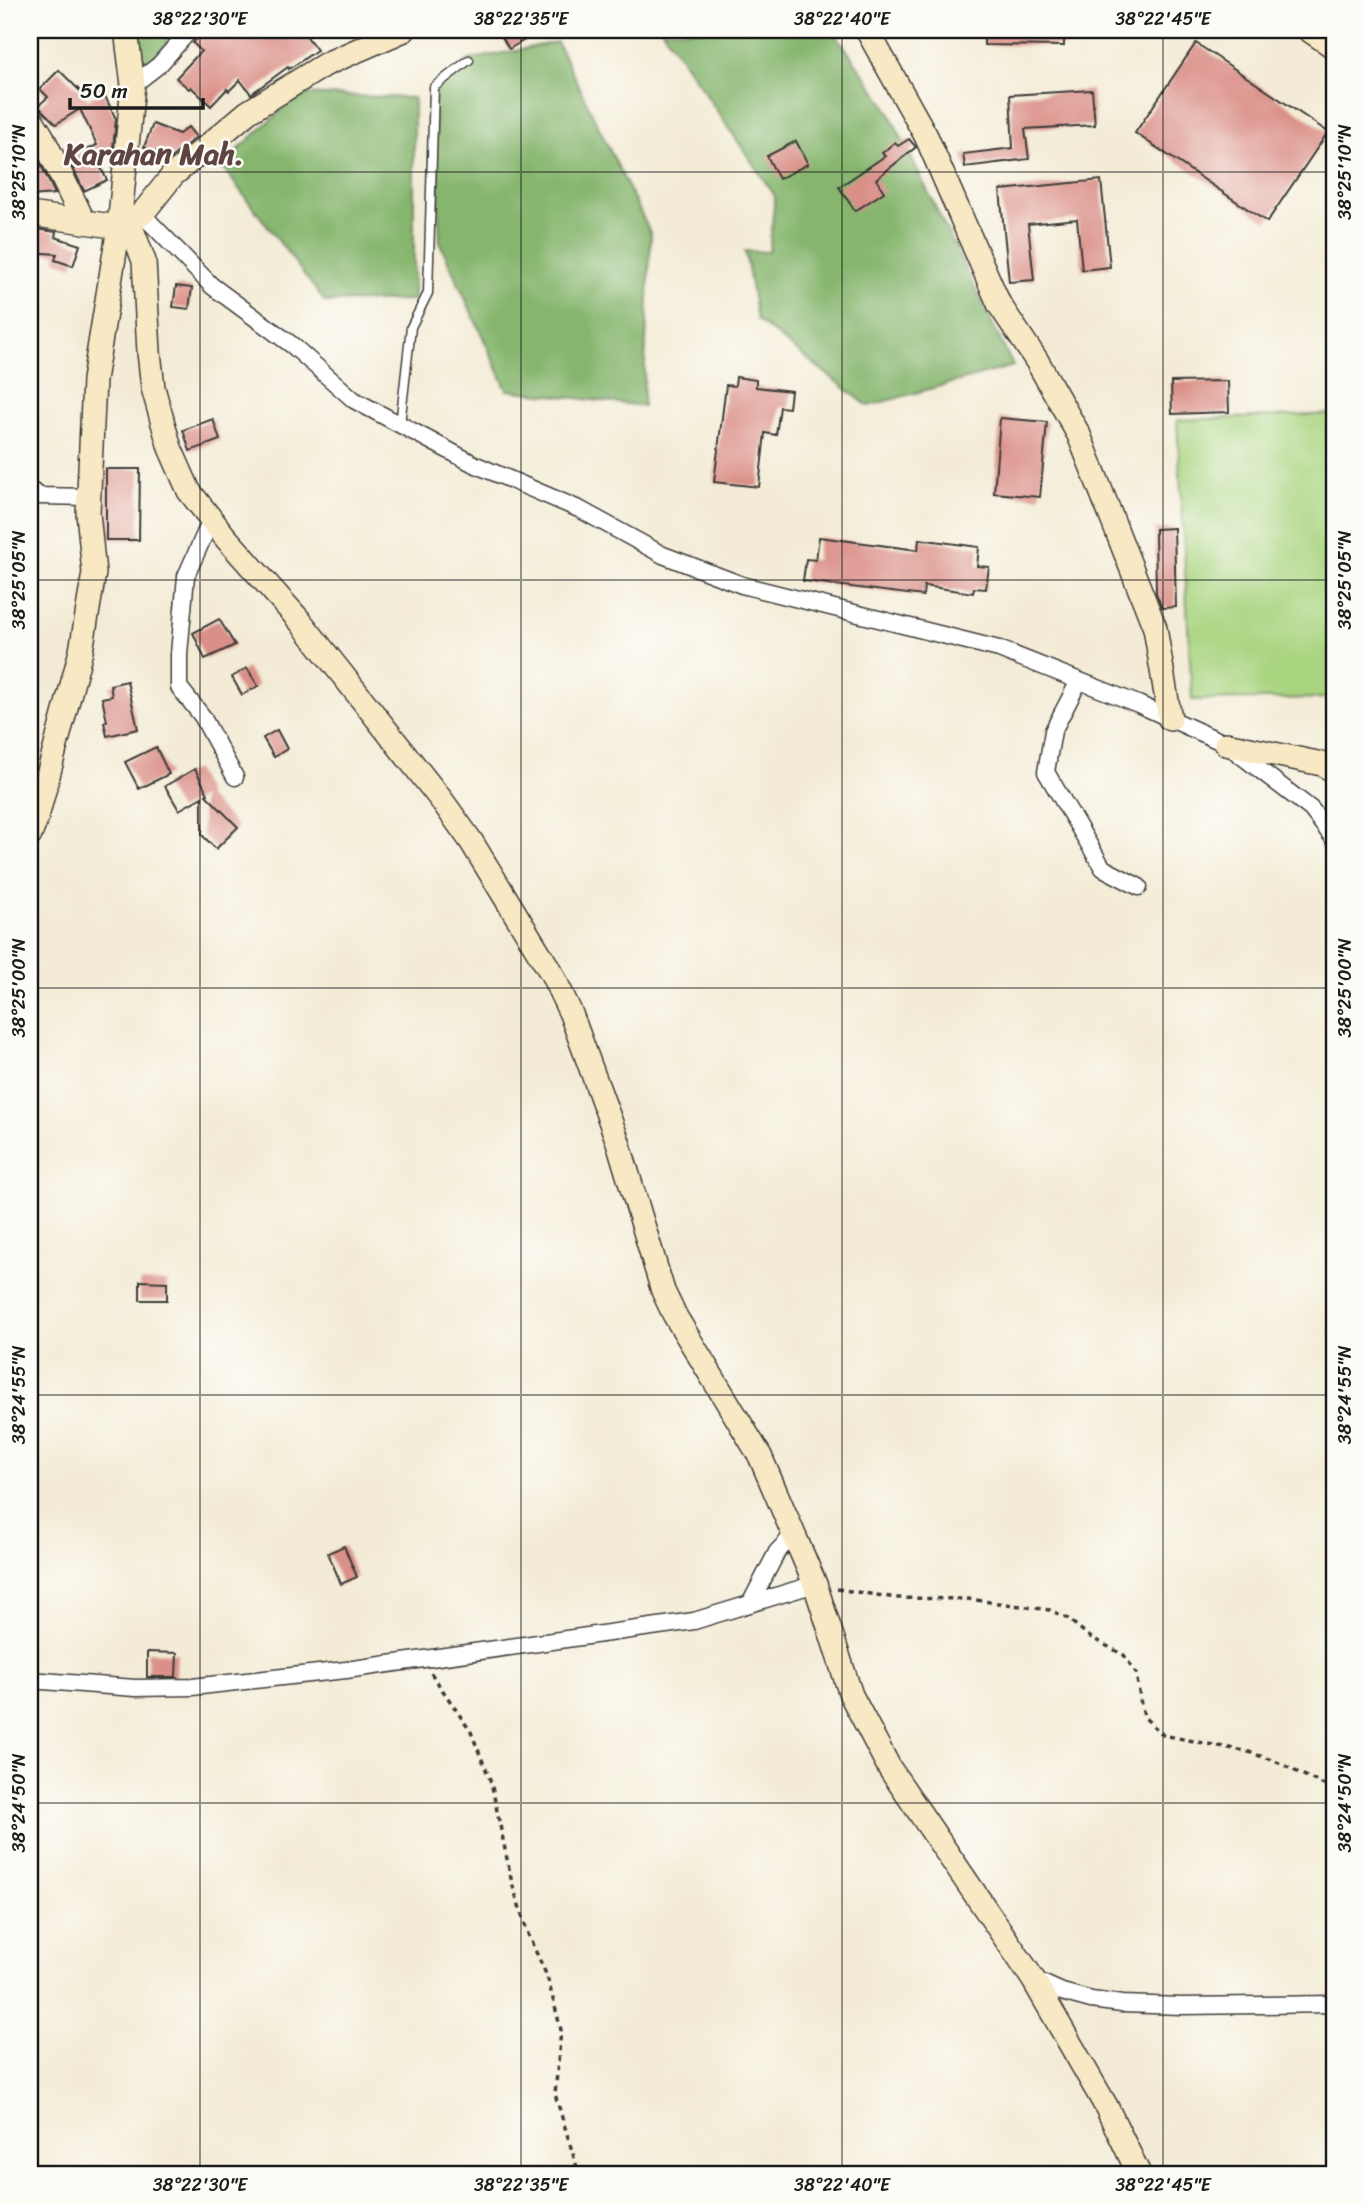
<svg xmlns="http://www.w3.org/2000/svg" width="1364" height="2204" font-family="Sriracha,sans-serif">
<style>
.green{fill:#a9d480;stroke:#62784e;stroke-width:2}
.forest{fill:#86b66e;stroke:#516945;stroke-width:2}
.building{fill:#da9088}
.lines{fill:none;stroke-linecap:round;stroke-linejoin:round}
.lane-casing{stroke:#3c3b38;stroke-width:11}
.street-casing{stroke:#3c3b38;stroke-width:19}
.secondary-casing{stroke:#3c3b38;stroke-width:26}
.path{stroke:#3c3b38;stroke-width:3.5;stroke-dasharray:5 5;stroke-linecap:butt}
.lane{stroke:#fff;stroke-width:8}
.street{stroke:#fff;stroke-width:16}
.secondary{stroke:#f8e8c3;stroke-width:23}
.ticks{fill:none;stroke:#1c1c1c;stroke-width:2;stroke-opacity:0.45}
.labels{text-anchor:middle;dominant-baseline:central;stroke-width:5;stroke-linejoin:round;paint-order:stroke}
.district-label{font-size:30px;font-weight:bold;fill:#5e4542;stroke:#fdfcf7}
.neatline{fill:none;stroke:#1c1c1c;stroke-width:2.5}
.ticks-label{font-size:18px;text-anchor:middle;fill:#1c1c1c}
</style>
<rect width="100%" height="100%" fill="#fdfcf7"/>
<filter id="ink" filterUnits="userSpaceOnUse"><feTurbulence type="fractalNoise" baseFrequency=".0143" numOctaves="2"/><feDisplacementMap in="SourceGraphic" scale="14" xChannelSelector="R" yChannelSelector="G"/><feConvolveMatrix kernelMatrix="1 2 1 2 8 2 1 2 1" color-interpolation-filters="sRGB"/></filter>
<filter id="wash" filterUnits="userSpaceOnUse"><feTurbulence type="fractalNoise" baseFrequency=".00686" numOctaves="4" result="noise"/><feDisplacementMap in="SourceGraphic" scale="28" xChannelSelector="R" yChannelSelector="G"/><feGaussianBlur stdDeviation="1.57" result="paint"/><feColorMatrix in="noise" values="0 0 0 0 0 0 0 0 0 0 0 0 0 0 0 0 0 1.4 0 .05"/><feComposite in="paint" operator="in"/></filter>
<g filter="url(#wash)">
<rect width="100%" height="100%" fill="#f3ebd5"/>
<polygon class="green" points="1334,414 1334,698 1192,700 1177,420"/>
<g class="forest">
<polygon points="130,30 176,30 141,79"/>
<polygon points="662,30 833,30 886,106 1013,366 868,406 757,320 745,251 769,252 775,196"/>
<polygon points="557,42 651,234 643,406 507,390 440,243 434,87 469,60"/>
<polygon points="299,94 414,98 414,300 325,302 221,165"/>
</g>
<g id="blocks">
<g class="building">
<polygon points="204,30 302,30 317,50 289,69 288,67 251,94 240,80 229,91 227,89 211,106 191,87 189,89 176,78 201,51 193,43"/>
<polygon points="498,30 542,30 509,49"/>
<polygon points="984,30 1064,30 1064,46 984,45"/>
<polygon points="1196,43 1328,132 1267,222 1135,133"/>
<polygon points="59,70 88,99 103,92 116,119 112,156 95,156 107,180 84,191 68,158 97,145 80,109 56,124 38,106 48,97 40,89"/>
<polygon points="1092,90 1095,125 1025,129 1029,159 965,167 963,154 1013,148 1010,95"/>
<polygon points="153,124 179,134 188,127 196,137 171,158 144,147"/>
<polygon points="909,139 916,147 876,179 884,192 855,211 839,187 885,156 882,153 895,142 898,146"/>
<polygon points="796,141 808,164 779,179 767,156"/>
<polygon points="39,161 55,194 30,196 30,162"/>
<polygon points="1101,180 1110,267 1082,270 1077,219 1028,224 1034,280 1009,282 1000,190"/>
<polygon points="30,228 56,232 55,237 80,245 73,266 55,260 57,254 30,252"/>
<polygon points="176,286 192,288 189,309 173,307"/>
<polygon points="736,377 756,380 756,387 791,391 789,408 780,407 776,435 765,433 759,487 714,482 726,385 735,386"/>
<polygon points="1228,381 1229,412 1172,414 1171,382"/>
<polygon points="1000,418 1047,422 1040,497 994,493"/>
<polygon points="213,419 220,440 190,451 183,430"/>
<polygon points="106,469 140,469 139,540 106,540"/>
<polygon points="1174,528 1176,607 1162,608 1156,593 1155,529"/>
<polygon points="819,537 918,550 919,539 979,547 977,566 989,567 986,589 974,588 973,593 924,586 923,596 803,581 806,559 816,560"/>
<polygon points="219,619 235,645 205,659 193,633"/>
<polygon points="247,668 258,686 242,695 232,677"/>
<polygon points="127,681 138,729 107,736 104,722 107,721 102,698 112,696 110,685"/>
<polygon points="277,730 287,749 274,757 263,738"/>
<polygon points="156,747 169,774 139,789 125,762"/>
<polygon points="195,769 208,794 206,795 238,827 216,849 202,835 202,797 179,810 165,786"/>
<polygon points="140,1281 167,1282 167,1300 140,1300"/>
<polygon points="344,1546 357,1577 341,1584 328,1553"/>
<polygon points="147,1652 177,1653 176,1677 147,1677"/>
</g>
</g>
</g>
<g filter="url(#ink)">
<use href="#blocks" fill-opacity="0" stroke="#3c3b38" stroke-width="2"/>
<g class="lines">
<g class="lane-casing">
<polyline id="lane" points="400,425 411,327 428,293 434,87 469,60"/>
</g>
<g class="street-casing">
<g id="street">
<polyline points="133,85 159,65 190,30"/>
<polyline points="142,214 212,286 292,345 354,400 474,464 581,510 663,555 742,585 999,649 1138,704 1226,744 1311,809 1334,839"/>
<polyline points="30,490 40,496 89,497"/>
<polyline points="211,520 186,576 179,654 179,687 202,716 235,777"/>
<polyline points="1079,681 1053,731 1046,772 1103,868 1139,887"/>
<polyline points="750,1604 777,1552 794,1534"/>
<polyline points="30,1680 135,1688 192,1687 346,1670 694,1621 815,1584"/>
<polyline points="1033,1979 1062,1992 1091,2000 1122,2004 1182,2006 1334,2004"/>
</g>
</g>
<g class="secondary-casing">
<g id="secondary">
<polyline points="867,30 926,136 999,304 1037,361 1079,435 1155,628 1170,719"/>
<polyline points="1309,30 1334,47"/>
<polyline points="30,117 42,136 84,222"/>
<polyline points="30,214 119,227 142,214 173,175 248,112 326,64 404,30"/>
<polyline points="129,221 144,261 149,352 153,388 170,448 189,491 226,538 300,621 443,802 471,841 552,974 571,1014 618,1142 663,1291 674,1314 760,1456 815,1584 851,1695 890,1769 1033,1979 1106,2106 1139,2174"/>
<polyline points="1226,744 1322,764 1334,771"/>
<polyline points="30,835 37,817 81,651 94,573 88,513 94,380 119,227 133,85 126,30"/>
</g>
</g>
<g class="path">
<polyline points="837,1589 896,1598 968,1599 1050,1610 1067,1618 1090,1637 1124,1655 1136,1673 1141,1705 1145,1718 1163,1735 1249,1752 1277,1762 1334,1790"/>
<polyline points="431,1673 471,1732 491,1782 512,1883 529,1937 547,1976 561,2030 555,2094 579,2174"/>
</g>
<use href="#lane" class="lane"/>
<use href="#street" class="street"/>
<use href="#secondary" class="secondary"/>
</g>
</g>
<path class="ticks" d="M 200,30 L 200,2174M 521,30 L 521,2174M 842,30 L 842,2174M 1163,30 L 1163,2174M 30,172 L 1334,172M 30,580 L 1334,580M 30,988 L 1334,988M 30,1395 L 1334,1395M 30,1803 L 1334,1803"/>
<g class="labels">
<g class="district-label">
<text x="154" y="154">Karahan Mah.</text>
</g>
</g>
<rect width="1364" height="2204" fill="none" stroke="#fdfcf7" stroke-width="77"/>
<path d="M70 98v10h133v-10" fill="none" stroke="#1c1c1c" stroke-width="3.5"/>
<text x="80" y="98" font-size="21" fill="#1c1c1c" stroke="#fdfcf7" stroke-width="5" paint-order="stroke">50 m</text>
<rect x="38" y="38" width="1288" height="2128" class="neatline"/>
<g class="ticks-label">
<text x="200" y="25">38°22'30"E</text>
<text x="521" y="25">38°22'35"E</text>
<text x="842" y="25">38°22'40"E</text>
<text x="1163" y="25">38°22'45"E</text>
<text transform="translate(19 172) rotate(-90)" y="6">38°25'10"N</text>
<text transform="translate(1345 172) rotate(-90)" y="6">38°25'10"N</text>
<text transform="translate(19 580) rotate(-90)" y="6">38°25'05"N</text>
<text transform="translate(1345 580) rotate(-90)" y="6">38°25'05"N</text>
<text transform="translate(19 988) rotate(-90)" y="6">38°25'00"N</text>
<text transform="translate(1345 988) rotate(-90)" y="6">38°25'00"N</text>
<text transform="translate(19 1395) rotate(-90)" y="6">38°24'55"N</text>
<text transform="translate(1345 1395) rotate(-90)" y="6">38°24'55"N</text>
<text transform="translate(19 1803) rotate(-90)" y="6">38°24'50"N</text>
<text transform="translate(1345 1803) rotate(-90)" y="6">38°24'50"N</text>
<text x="200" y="2191">38°22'30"E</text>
<text x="521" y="2191">38°22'35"E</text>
<text x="842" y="2191">38°22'40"E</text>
<text x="1163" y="2191">38°22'45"E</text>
</g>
</svg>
